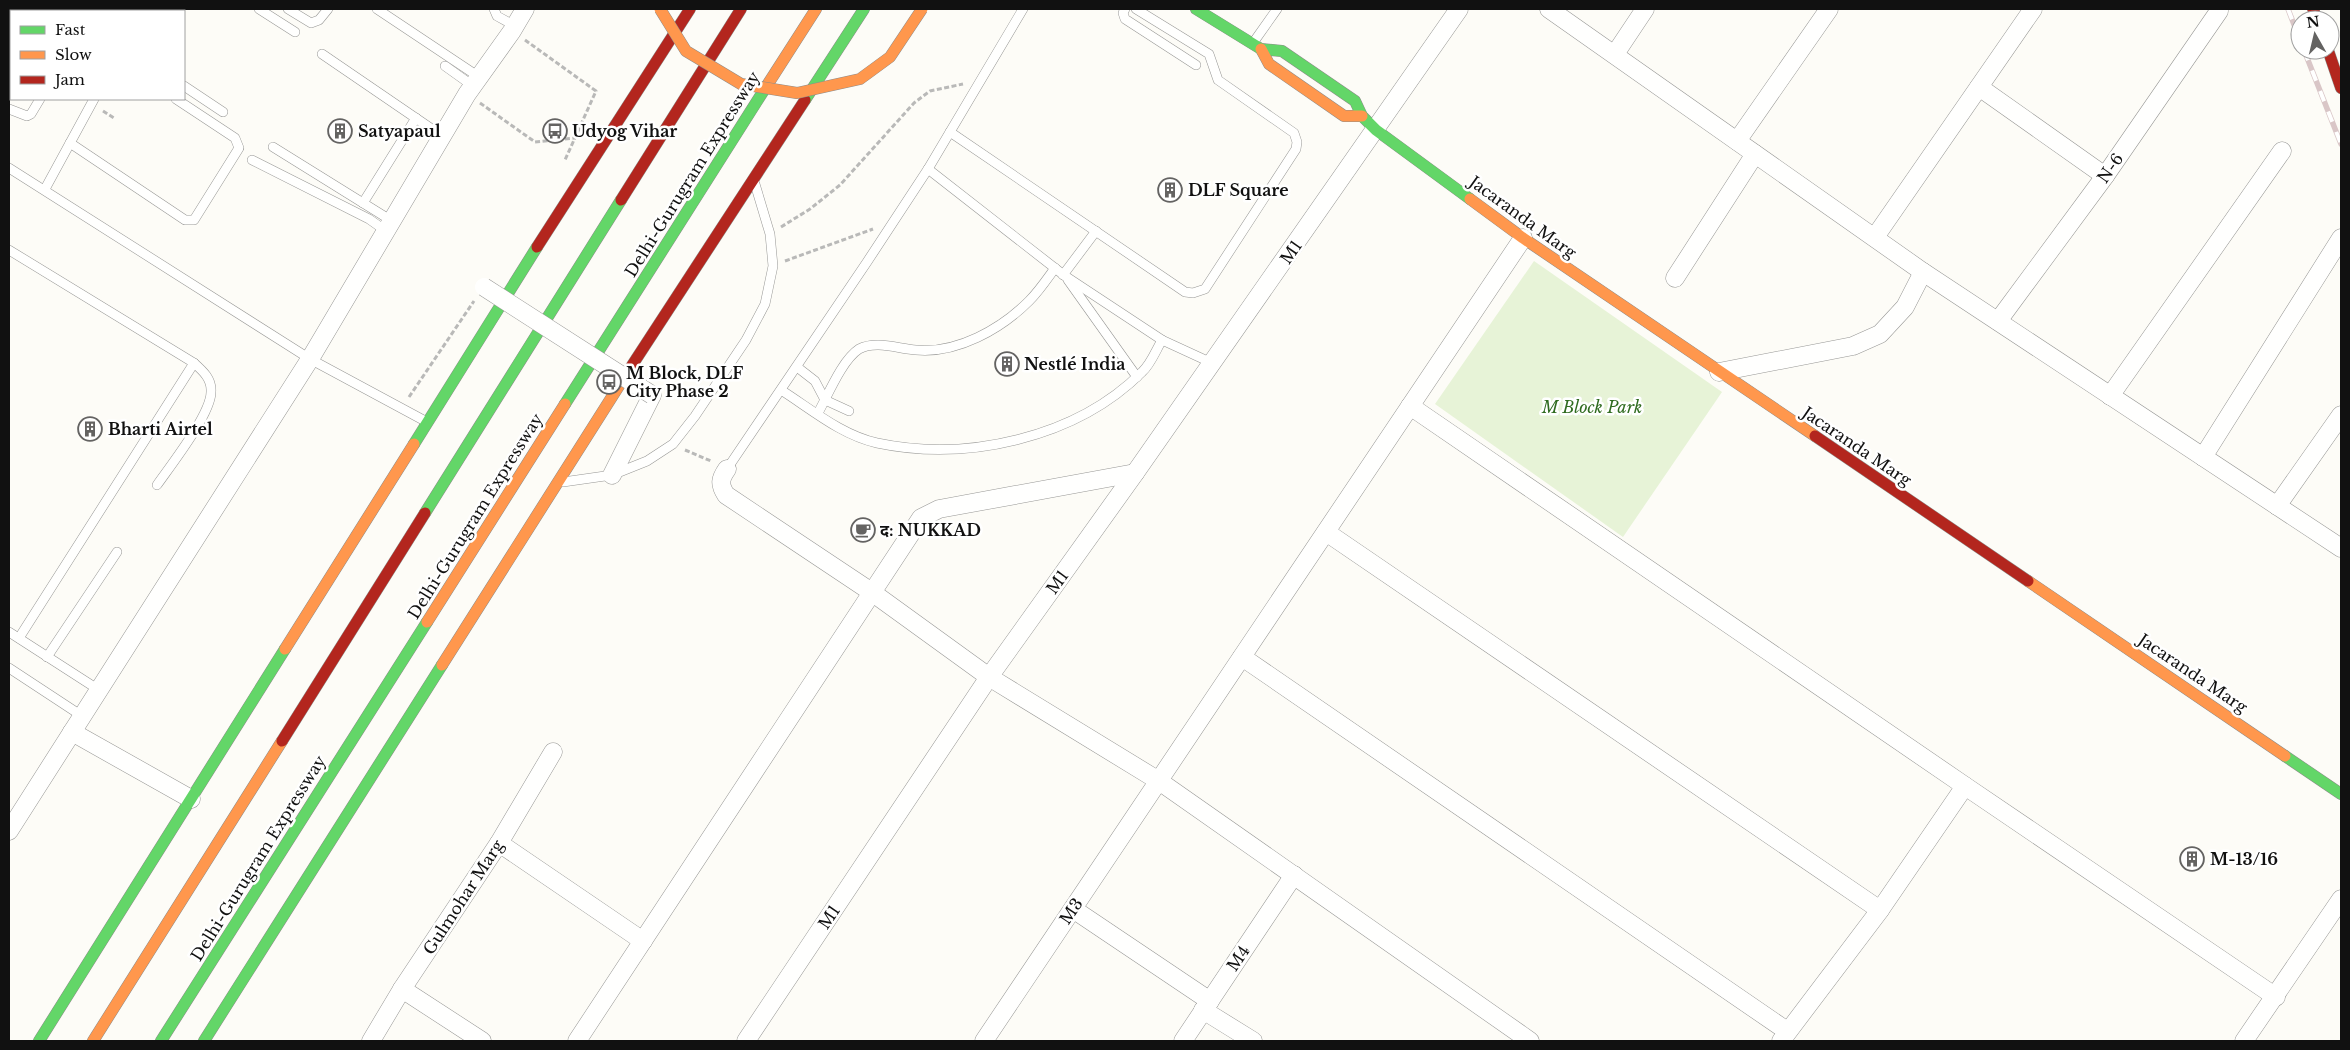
<svg xmlns="http://www.w3.org/2000/svg" width="2350" height="1050" font-family="'Libre Baskerville','Noto Sans Devanagari',serif">
<style>
.green{fill:#e7f3d7}
.lines{fill:none;stroke-linecap:round;stroke-linejoin:round}
.lane-casing{stroke:#979795;stroke-width:10}
.street-casing{stroke:#979795;stroke-width:19}
.fast-casing{stroke:#8e8d8b;stroke-width:12}
.slow-casing{stroke:#8e8d8b;stroke-width:12}
.jam-casing{stroke:#8e8d8b;stroke-width:12}
.path{stroke:#b9b9b8;stroke-width:3;stroke-dasharray:5 2.5;stroke-linecap:butt}
.lane{stroke:#fffffe;stroke-width:9}
.street{stroke:#fffffe;stroke-width:18}
.fast{stroke:#63d668;stroke-width:11}
.slow{stroke:#ff974d;stroke-width:11}
.jam{stroke:#b3261e;stroke-width:11}
.rail-casing{stroke:#d9c6c7;stroke-width:5.5}
.rail{stroke:#fff;stroke-width:4;stroke-dasharray:11;stroke-linecap:butt}
.street-bridge-casing{stroke:#979795;stroke-width:19;stroke-linecap:butt}
.slow-bridge-casing{stroke:#8e8d8b;stroke-width:12;stroke-linecap:butt}
.street-bridge{stroke:#fffffe;stroke-width:18}
.slow-bridge{stroke:#ff974d;stroke-width:11}
.labels{text-anchor:middle;dominant-baseline:central;stroke-width:5;stroke-linejoin:round;paint-order:stroke}
.poi-label{font-size:16px;font-weight:bold;fill:#111;stroke:#fff;text-anchor:start}
.street-label{font-size:16px;fill:#111;stroke:#fff}
.park-label{font-size:16px;font-style:italic;fill:#2f6b1f;stroke:#fff}
</style>
<rect width="100%" height="100%" fill="#fdfcf7"/>
<polygon class="green" points="1534,261 1722,392 1623,537 1435,404"/>
<g class="lines">
<g class="lane-casing">
<g id="lane">
<polyline points="89,9 90,11"/>
<polyline points="259,9 295,32"/>
<polyline points="288,9 311,23 319,20 328,9"/>
<polyline points="377,9 479,77"/>
<polyline points="494,9 497,16 515,26"/>
<polyline points="1125,9 1123,13 1125,19 1196,65"/>
<polyline points="143,11 144,9"/>
<polyline points="1253,43 1277,9"/>
<polyline points="322,54 442,136"/>
<polyline points="445,66 473,86"/>
<polyline points="184,86 223,112"/>
<polyline points="9,109 27,116 31,114 40,99"/>
<polyline points="950,132 1185,292 1193,293 1205,289 1296,149 1297,142 1294,133 1218,80 1209,54 1136,9"/>
<polyline points="70,143 185,220 194,220 239,148 235,138 176,99"/>
<polyline points="273,147 392,221"/>
<polyline points="252,160 369,219 386,231"/>
<polyline points="9,168 310,359 427,422"/>
<polyline points="45,189 94,99"/>
<polyline points="363,203 416,118"/>
<path d="M 9,250 L 194,363 C 203,371 212,379 211,392 C 211,414 171,465 157,485"/>
<polyline points="1063,275 1096,231"/>
<polyline points="1068,280 1137,377"/>
<polyline points="1162,340 1212,363"/>
<polyline points="797,367 815,381 825,400 849,411"/>
<path d="M 781,390 C 811,409 841,435 877,443 C 967,462 1076,438 1142,372 C 1151,364 1156,350 1162,340 L 1065,276 L 928,169"/>
<path d="M 818,413 C 828,395 842,360 859,349 C 876,340 899,349 916,350 C 957,354 1001,329 1029,301 C 1039,291 1047,279 1055,268"/>
<polyline points="727,469 867,262 928,169 1023,9"/>
<polyline points="563,482 612,475 647,461 673,444 695,416 746,340 765,304 773,266 770,234 755,184"/>
<polyline points="9,632 99,690"/>
<polyline points="19,638 194,363"/>
<polyline points="47,657 117,552"/>
<polyline points="9,668 82,716"/>
</g>
</g>
<g class="street-casing">
<g id="street">
<polyline points="1549,9 1923,272 2341,548"/>
<polyline points="1615,54 1645,9"/>
<polyline points="1979,87 2105,176"/>
<polyline points="1737,141 1829,9"/>
<polyline points="1875,237 2033,9"/>
<polyline points="1675,278 1755,154"/>
<polyline points="1998,321 2105,176 2219,11"/>
<polyline points="1719,372 1853,346 1880,334 1905,307 1923,272"/>
<polyline points="2110,396 2282,151"/>
<polyline points="1410,406 1965,786"/>
<polyline points="2203,457 2341,238"/>
<path d="M 727,469 C 720,479 719,484 726,495 L 873,593 L 989,677 L 1159,781 L 1530,1041"/>
<polyline points="612,475 652,395"/>
<polyline points="2277,506 2341,415"/>
<polyline points="1326,532 1880,910"/>
<polyline points="1242,657 1787,1031"/>
<polyline points="72,732 191,799"/>
<polyline points="9,831 310,359 467,94 512,31 525,9"/>
<polyline points="499,843 643,941"/>
<polyline points="1073,909 1210,1001"/>
<polyline points="402,989 482,1041"/>
<polyline points="1203,1010 1253,1041"/>
<polyline points="371,1041 402,989 499,843 553,752"/>
<polyline points="577,1041 921,518 939,509 1135,473"/>
<polyline points="746,1041 989,677 1135,473 1459,9"/>
<polyline points="984,1041 1523,238"/>
<polyline points="1183,1041 1294,875"/>
<polyline points="1781,1041 1880,910 1965,786 2276,997"/>
<polyline points="2244,1041 2341,899"/>
</g>
</g>
<g class="fast-casing">
<g id="fast">
<polyline points="1196,9 1261,49 1282,51 1355,101 1362,116 1376,130 1470,199"/>
<polyline points="805,100 864,9"/>
<polyline points="565,404 766,87"/>
<polyline points="414,444 537,247"/>
<polyline points="425,513 621,200"/>
<polyline points="2285,756 2341,794"/>
<polyline points="39,1041 285,649"/>
<polyline points="161,1041 427,622"/>
<polyline points="204,1041 442,665"/>
</g>
</g>
<g class="slow-casing">
<g id="slow">
<polyline points="1261,49 1269,64 1344,116 1362,116"/>
<polyline points="766,87 816,9"/>
<polyline points="1470,199 1523,238 1815,436"/>
<polyline points="2028,581 2285,756"/>
<polyline points="427,622 565,404"/>
<polyline points="285,649 414,444"/>
<polyline points="442,665 629,370"/>
<polyline points="93,1041 282,741"/>
</g>
</g>
<g class="jam-casing">
<g id="jam">
<polyline points="2313,9 2317,20"/>
<polyline points="2328,50 2341,88"/>
<polyline points="621,200 741,9"/>
<polyline points="537,247 690,9"/>
<polyline points="629,370 805,100"/>
<polyline points="1815,436 2028,581"/>
<polyline points="282,741 425,513"/>
</g>
</g>
<g class="path">
<polyline points="525,40 596,91 565,160"/>
<polyline points="480,103 535,142 576,138"/>
<polyline points="103,111 114,118"/>
<polyline points="781,227 810,209 840,185 914,103 930,91 963,84"/>
<polyline points="785,261 873,229"/>
<polyline points="409,397 474,301"/>
<polyline points="685,450 711,461"/>
</g>
<use href="#lane" class="lane"/>
<use href="#street" class="street"/>
<use href="#fast" class="fast"/>
<use href="#slow" class="slow"/>
<use href="#jam" class="jam"/>
<g class="rail-casing">
<g id="rail">
<polyline points="2288,9 2300,40"/>
<polyline points="2304,50 2341,144"/>
</g>
</g>
<use href="#rail" class="rail"/>
<g class="street-bridge-casing">
<polyline id="street-bridge" points="484,287 652,395"/>
</g>
<g class="slow-bridge-casing">
<polyline id="slow-bridge" points="660,9 686,51 741,84 797,93 860,79 890,57 922,9"/>
</g>
<use href="#street-bridge" class="street-bridge"/>
<use href="#slow-bridge" class="slow-bridge"/>
</g>
<defs>
<g id="building-ring" transform="scale(1.25)"><circle r="9.5" fill="#fff" stroke="#646362" stroke-width="1.5"/><path d="M-4-6H4V6H1V3H-1V6H-4ZM-2.5-4.3h1.7v1.8h-1.7ZM.8-4.3h1.7v1.8H.8ZM-2.5-1h1.7V.8h-1.7ZM.8-1h1.7V.8H.8Z" fill="#646362"/></g>
<g id="bus-ring" transform="scale(1.25)"><circle r="9.5" fill="#fff" stroke="#646362" stroke-width="1.5"/><path d="M-5-6H5V4H4V6H2V4H-2V6H-4V4H-5ZM-3.5-4V0h7V-4ZM-3.5 1.2v1.5H-2V1.2ZM2 1.2v1.5H3.5V1.2Z" fill="#646362"/></g>
<g id="cafe-ring" transform="scale(1.25)"><circle r="9.5" fill="#fff" stroke="#646362" stroke-width="1.5"/><path d="M-5.5-4.5H6V0H3Q3 3.5 0 3.5H-2.5Q-5.5 3.5-5.5 0ZM3-3.2v2h1.7v-2ZM-6 4.5H4V6H-6Z" fill="#646362"/></g>
</defs>
<g fill-rule="evenodd">
<use href="#building-ring" x="340" y="131"/>
<use href="#bus-ring" x="555" y="131"/>
<use href="#building-ring" x="1170" y="190"/>
<use href="#building-ring" x="1007" y="364"/>
<use href="#bus-ring" x="609" y="382"/>
<use href="#building-ring" x="90" y="429"/>
<use href="#cafe-ring" x="863" y="530"/>
<use href="#building-ring" x="2192" y="859"/>
</g>
<g class="labels">
<g class="poi-label">
<text x="358" y="131">Satyapaul</text>
<text x="572" y="131">Udyog Vihar</text>
<text x="1188" y="190">DLF Square</text>
<text x="1024" y="364">Nestlé India</text>
<text x="626" y="373">M Block, DLF<tspan x="626" dy="18">City Phase 2</tspan></text>
<text x="108" y="429">Bharti Airtel</text>
<text x="880" y="530">द: NUKKAD</text>
<text x="2210" y="859">M-13/16</text>
</g>
<g class="street-label">
<text transform="translate(2110 168) rotate(-55)">N-6</text>
<text transform="translate(692 174) rotate(-58)">Delhi-Gurugram Expressway</text>
<text transform="translate(1523 217) rotate(36)">Jacaranda Marg</text>
<text transform="translate(1291 252) rotate(-55)">M1</text>
<text transform="translate(1857 446) rotate(34)">Jacaranda Marg</text>
<text transform="translate(475 516) rotate(-58)">Delhi-Gurugram Expressway</text>
<text transform="translate(1057 582) rotate(-54)">M1</text>
<text transform="translate(2193 673) rotate(34)">Jacaranda Marg</text>
<text transform="translate(258 858) rotate(-58)">Delhi-Gurugram Expressway</text>
<text transform="translate(463 897) rotate(-57)">Gulmohar Marg</text>
<text transform="translate(1071 911) rotate(-56)">M3</text>
<text transform="translate(829 917) rotate(-56)">M1</text>
<text transform="translate(1238 958) rotate(-56)">M4</text>
</g>
<g class="park-label">
<text x="1592" y="407">M Block Park</text>
</g>
</g>
<rect width="2350" height="1050" fill="none" stroke="#111111" stroke-width="20"/>
<rect x="10" y="10" width="175" height="90" fill="#ffffff" stroke="#a0a0a0"/>
<rect x="20" y="26" width="25" height="8" fill="#63d668" stroke="#a0a0a0"/>
<text x="55" y="35" font-size="15" fill="#111111">Fast</text>
<rect x="20" y="51" width="25" height="8" fill="#ff974d" stroke="#a0a0a0"/>
<text x="55" y="60" font-size="15" fill="#111111">Slow</text>
<rect x="20" y="76" width="25" height="8" fill="#b3261e" stroke="#a0a0a0"/>
<text x="55" y="85" font-size="15" fill="#111111">Jam</text>
<g transform="translate(2315 35) rotate(352)"><circle r="24" fill="#ffffff" stroke="#a0a0a0"/>
<path d="M0-4L9 19L0 12L-9 19Z" fill="#646362"/>
<text y="-8" font-size="14" font-weight="bold" text-anchor="middle" fill="#111111">N</text>
</g>
</svg>
